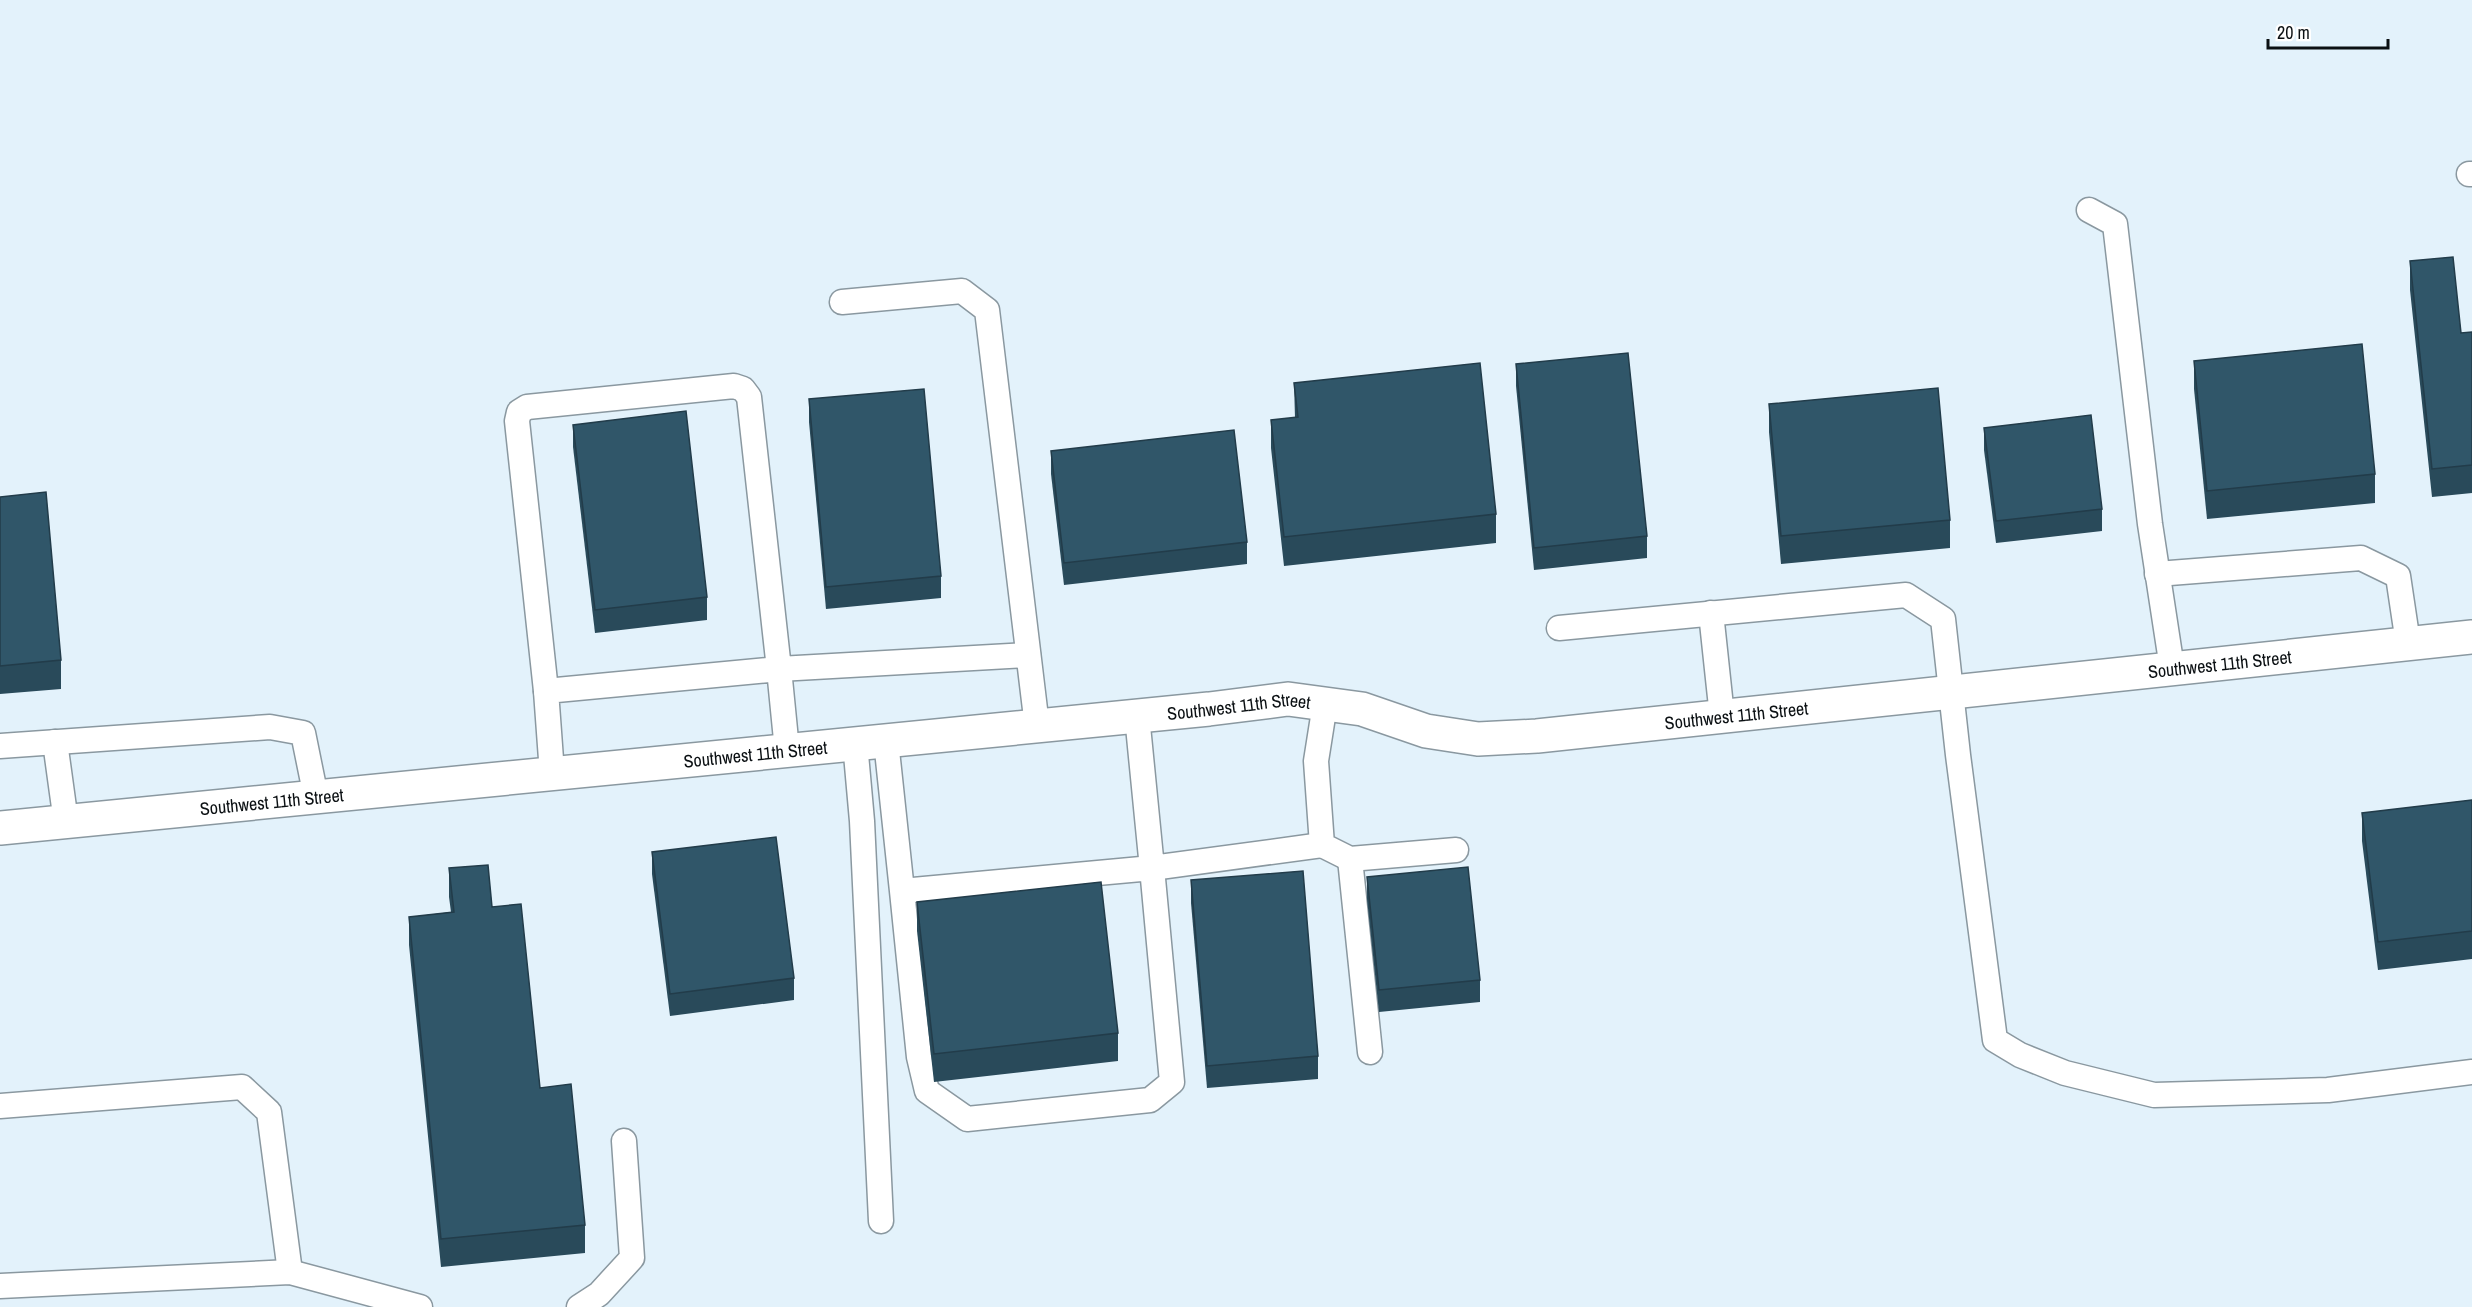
<svg xmlns="http://www.w3.org/2000/svg" width="2472" height="1307" font-family="'Archivo Narrow',sans-serif">
<style>
.lines{fill:none;stroke-linecap:round;stroke-linejoin:round}
.lane-casing{stroke:#8a98a0;stroke-width:27}
.street-casing{stroke:#8a98a0;stroke-width:36}
.lane{stroke:#fff;stroke-width:24}
.street{stroke:#fff;stroke-width:33}
.wall{fill:#294a5a}
.building{fill:#305669;stroke:#223c4a;stroke-width:1.5}
.labels{text-anchor:middle;dominant-baseline:central;stroke-width:6;stroke-linejoin:round;paint-order:stroke}
.street-label{font-size:18px;fill:#0b1013;stroke:#fff}
</style>
<rect width="100%" height="100%" fill="#e3f2fb"/>
<g class="lines">
<g class="lane-casing">
<g id="lane">
<polyline points="2469,174 2472,174"/>
<polyline points="2089,210 2115,224 2150,524 2172,668"/>
<polyline points="842,302 962,291 987,310 1037,726"/>
<polyline points="2157,574 2361,558 2398,576 2408,643"/>
<polyline points="1711,613 1722,716"/>
<polyline points="1559,628 1906,595 1943,619 1958,755 1995,1040 2020,1055 2065,1073 2154,1095 2328,1090 2472,1072"/>
<polyline points="546,691 517,421 519,412 527,407 734,386 743,389 749,397 779,669 1028,655"/>
<polyline points="1325,704 1316,761 1322,845 1350,859 1456,850"/>
<polyline points="1137,716 1152,868 1322,845"/>
<polyline points="886,741 902,891 1152,868 1172,1082 1150,1100 967,1119 927,1091 919,1057 902,891"/>
<polyline points="55,742 66,822"/>
<polyline points="855,743 862,821 881,1221"/>
<polyline points="0,746 270,727 303,733 316,797"/>
<polyline points="552,773 546,691 779,669 787,750"/>
<polyline points="1350,859 1370,1052"/>
<polyline points="0,1106 242,1087 269,1112 290,1272"/>
<polyline points="0,1286 290,1272 420,1307"/>
<polyline points="579,1307 599,1294 632,1258 624,1141"/>
</g>
</g>
<g class="street-casing">
<g id="street">
<path id="s1" d="M 0,828 L 1209,709 L 1288,699 L 1362,709 L 1426,731 L 1478,739 L 1537,736 L 2472,637"/>
</g>
</g>
<use href="#lane" class="lane"/>
<use href="#street" class="street"/>
</g>
<g class="wall">
<polygon points="2410,261 2461,333 2472,332 2472,493 2432,497 2410,290"/>
<polygon points="2194,361 2375,474 2375,503 2207,519 2194,389"/>
<polygon points="1516,364 1647,536 1647,558 1534,570 1516,386"/>
<polygon points="1294,383 1496,514 1496,543 1284,566 1271,448 1271,420 1295,418"/>
<polygon points="809,399 941,576 941,598 826,609 809,422"/>
<polygon points="1769,404 1950,520 1950,548 1781,564 1769,432"/>
<polygon points="573,425 707,597 707,620 595,633 573,447"/>
<polygon points="1984,428 2102,509 2102,531 1996,543 1984,450"/>
<polygon points="1051,451 1247,542 1247,564 1064,585 1051,474"/>
<polygon points="0,497 61,660 61,689 0,694"/>
<polygon points="2472,800 2472,959 2378,970 2362,841 2362,813"/>
<polygon points="652,852 794,978 794,1000 670,1016 652,874"/>
<polygon points="449,868 492,907 540,1088 585,1225 585,1253 441,1267 409,945 409,917 451,912 449,897"/>
<polygon points="1367,877 1480,980 1480,1002 1379,1012 1367,899"/>
<polygon points="1191,880 1318,1056 1318,1079 1207,1088 1191,903"/>
<polygon points="917,902 1118,1033 1118,1061 934,1082 917,931"/>
</g>
<g class="building">
<polygon points="2453,257 2461,333 2472,332 2472,465 2432,469 2410,261"/>
<polygon points="2362,344 2375,474 2207,491 2194,361"/>
<polygon points="1628,353 1647,536 1534,548 1516,364"/>
<polygon points="1480,363 1496,514 1284,537 1271,420 1298,417 1294,383"/>
<polygon points="1938,388 1950,520 1781,536 1769,404"/>
<polygon points="924,389 941,576 826,587 809,399"/>
<polygon points="686,411 707,597 595,610 573,425"/>
<polygon points="2091,415 2102,509 1996,521 1984,428"/>
<polygon points="1234,430 1247,542 1064,563 1051,451"/>
<polygon points="46,492 61,660 0,666 0,497"/>
<polygon points="2472,800 2472,931 2378,942 2362,813"/>
<polygon points="776,837 794,978 670,994 652,852"/>
<polygon points="488,865 492,907 521,904 540,1088 571,1084 585,1225 441,1239 409,917 454,912 449,868"/>
<polygon points="1468,867 1480,980 1379,990 1367,877"/>
<polygon points="1303,871 1318,1056 1207,1066 1191,880"/>
<polygon points="1101,882 1118,1033 934,1054 917,902"/>
</g>
<g class="labels">
<g class="street-label">
<text stroke="none"><textPath href="#s1" startOffset="2235">Southwest 11th Street</textPath></text>
<text stroke="none"><textPath href="#s1" startOffset="1245">Southwest 11th Street</textPath></text>
<text stroke="none"><textPath href="#s1" startOffset="1749">Southwest 11th Street</textPath></text>
<text stroke="none"><textPath href="#s1" startOffset="759">Southwest 11th Street</textPath></text>
<text stroke="none"><textPath href="#s1" startOffset="273">Southwest 11th Street</textPath></text>
</g>
</g>
<path d="M2268 39v9h120v-9" fill="none" stroke="#0b1013" stroke-width="3"/>
<text x="2277" y="39" font-size="18" fill="#0b1013" stroke="#ffffff" stroke-width="4.5" paint-order="stroke">20 m</text>
</svg>
